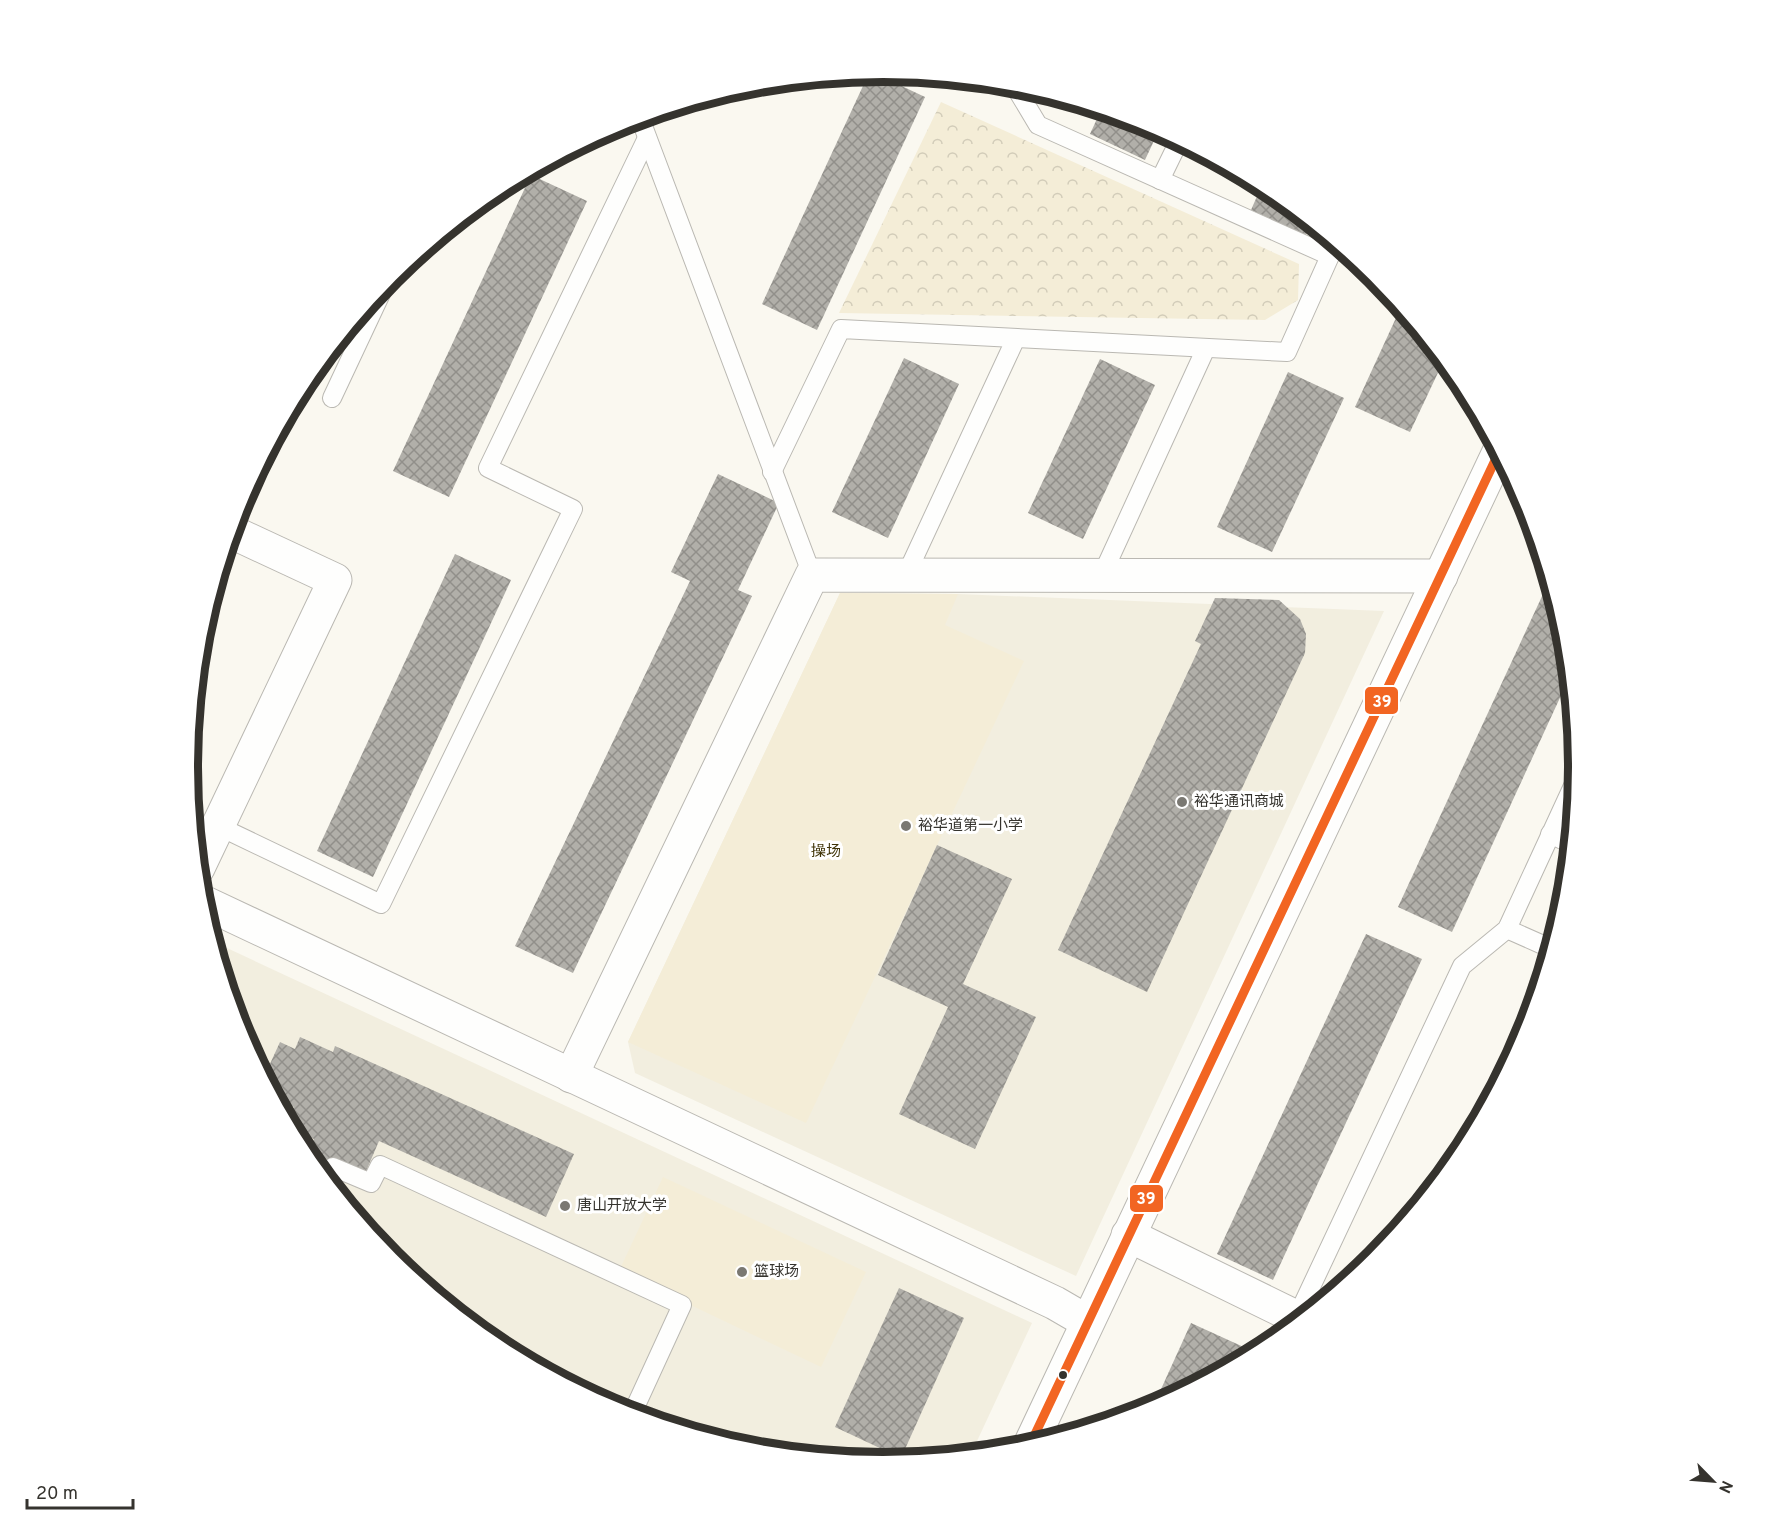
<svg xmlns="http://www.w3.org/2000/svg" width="1767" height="1535" font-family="Overpass,'Noto Sans SC',sans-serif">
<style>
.built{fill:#f2eedf}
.forest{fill:url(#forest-crowns)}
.green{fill:#f4edd7}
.building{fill:url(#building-cross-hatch)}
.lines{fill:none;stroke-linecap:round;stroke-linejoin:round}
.service-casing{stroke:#bab8b2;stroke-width:20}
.minor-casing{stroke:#bab8b2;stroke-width:35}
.tertiary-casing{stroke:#bab8b2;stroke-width:35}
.service{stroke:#fefefd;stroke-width:18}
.minor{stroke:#fefefd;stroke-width:33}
.tertiary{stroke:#fefefd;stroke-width:33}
.bus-1-casing{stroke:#fff;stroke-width:14}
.bus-1{stroke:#f26522;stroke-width:9}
.poi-dot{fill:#7a7872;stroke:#fff;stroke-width:2}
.bus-dot{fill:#35332e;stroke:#fff;stroke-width:2}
.labels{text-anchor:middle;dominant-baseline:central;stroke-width:6;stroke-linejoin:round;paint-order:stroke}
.poi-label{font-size:15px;fill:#35332e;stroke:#fff;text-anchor:start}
.park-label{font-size:15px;fill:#3f3307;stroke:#fff}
.rim{fill:none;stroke:#35332e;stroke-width:8}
.line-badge{stroke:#fff;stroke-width:2}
.badge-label{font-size:16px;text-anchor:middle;font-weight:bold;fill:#fff}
</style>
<defs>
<pattern id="forest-crowns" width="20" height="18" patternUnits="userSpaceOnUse" patternTransform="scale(1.5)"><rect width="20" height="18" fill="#f4edd7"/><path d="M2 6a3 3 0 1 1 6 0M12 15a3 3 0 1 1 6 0" fill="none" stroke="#d2ccb9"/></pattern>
<pattern id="building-cross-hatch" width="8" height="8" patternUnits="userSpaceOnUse" patternTransform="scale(1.5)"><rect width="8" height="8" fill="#b1afa9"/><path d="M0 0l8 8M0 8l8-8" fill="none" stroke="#918f8a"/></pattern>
</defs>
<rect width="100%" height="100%" fill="#faf8f0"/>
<g class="built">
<polygon points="840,593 958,594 1384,611 1076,1276 635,1073 628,1042"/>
<polygon points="214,942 1032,1323 971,1454 883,1463 747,1450 617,1410 497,1346 391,1259 305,1154 241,1033"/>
</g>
<polygon class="forest" points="941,102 1299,264 1298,300 1265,320 839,313"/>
<g class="green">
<polygon points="840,593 958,594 945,625 1024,661 806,1123 628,1042"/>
<polygon points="663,1177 866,1272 821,1367 619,1271"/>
</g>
<g class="building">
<polygon points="869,73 874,73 925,97 817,330 762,304"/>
<polygon points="1101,110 1159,130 1145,160 1090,134"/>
<polygon points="531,175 587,201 449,497 393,471"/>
<polygon points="1262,185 1311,223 1306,235 1251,210"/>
<polygon points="1401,307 1444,360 1410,432 1355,407"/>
<polygon points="904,358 959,384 888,538 832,512"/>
<polygon points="1100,359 1155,385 1083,539 1028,513"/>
<polygon points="1288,372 1344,398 1272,552 1217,527"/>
<polygon points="718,474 779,503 738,590 752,596 573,973 515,946 690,581 671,572"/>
<polygon points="455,554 511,580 373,877 317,851"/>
<polygon points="1550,579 1566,632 1570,676 1452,932 1398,907"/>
<polygon points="1215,598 1279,600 1300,619 1306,634 1305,653 1147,992 1058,950 1201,644 1195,641"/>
<polygon points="937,845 1012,879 963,984 1036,1017 975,1149 899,1114 948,1007 878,975"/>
<polygon points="1366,934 1422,959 1273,1280 1217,1254"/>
<polygon points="300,1037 333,1052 335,1046 574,1154 546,1217 379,1141 364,1176 309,1151 314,1139 292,1130 288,1121 294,1107 276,1099 264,1077 280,1042 295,1049"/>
<polygon points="899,1288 964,1318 901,1458 835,1427"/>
<polygon points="1191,1323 1248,1349 1242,1360 1152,1409"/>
</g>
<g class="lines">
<g class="service-casing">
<g id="service">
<polyline points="1014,85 1038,125 1330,256 1336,243"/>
<polyline points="640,118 812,575"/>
<polyline points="1160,180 1179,141"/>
<polyline points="332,398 386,283"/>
<polyline points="772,472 841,329 1287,352 1330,256"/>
<polyline points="906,575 1016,338"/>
<polyline points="1102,575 1206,348"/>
<polyline points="218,826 381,904 573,509 488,468 647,138"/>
<polyline points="1550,834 1571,844"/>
<polyline points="1507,929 1552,949"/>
<polyline points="327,1180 333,1167 371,1183 380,1165 682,1305 632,1414"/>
<polyline points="1294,1323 1462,966 1507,929 1578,775"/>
</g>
</g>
<g class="minor-casing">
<g id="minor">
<polyline points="198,868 335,580 232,532"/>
<polyline points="201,901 1055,1303 1086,1321"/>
<polyline points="571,1076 812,575 1441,576"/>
<polyline points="1128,1235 1302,1320"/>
</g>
</g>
<g class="tertiary-casing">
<polyline id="tertiary" points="1029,1447 1499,452"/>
</g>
<use href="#service" class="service"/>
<use href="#minor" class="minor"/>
<use href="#tertiary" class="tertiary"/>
<g class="bus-1-casing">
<polyline id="bus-1" points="1029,1447 1499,452"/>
</g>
<use href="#bus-1" class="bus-1"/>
</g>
<g class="poi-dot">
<circle cx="1182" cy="802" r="6"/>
<circle cx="906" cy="826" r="6"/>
<circle cx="565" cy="1206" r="6"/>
<circle cx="742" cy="1272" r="6"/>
</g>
<circle class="bus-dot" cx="1063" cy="1375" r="5"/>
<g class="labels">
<g class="poi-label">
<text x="1194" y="802">裕华通讯商城</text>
<text x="918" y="826">裕华道第一小学</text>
<text x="577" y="1206">唐山开放大学</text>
<text x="754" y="1272">篮球场</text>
</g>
<g class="park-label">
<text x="826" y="852">操场</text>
</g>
</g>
<path d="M0 0H1767V1535H0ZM198 767a685 685 0 1 1 1370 0a685 685 0 1 1-1370 0Z" fill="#fff" fill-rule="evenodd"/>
<path class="rim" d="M198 767a685 685 0 1 1 1370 0a685 685 0 1 1-1370 0Z"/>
<g class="line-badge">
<rect x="1364" y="686" width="35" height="29" rx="6" fill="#f26522"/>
<rect x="1129" y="1184" width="35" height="29" rx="6" fill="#f26522"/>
</g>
<g class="badge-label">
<text x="1382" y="707">39</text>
<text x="1146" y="1204">39</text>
</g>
<g transform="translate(1713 1481) rotate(115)" stroke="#ffffff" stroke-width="4.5" paint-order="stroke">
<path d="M0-4.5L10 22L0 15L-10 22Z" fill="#35332e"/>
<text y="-9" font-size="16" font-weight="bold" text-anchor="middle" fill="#35332e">N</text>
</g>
<path d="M27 1499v9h106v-9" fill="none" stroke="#35332e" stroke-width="3"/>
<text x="36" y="1499" font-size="18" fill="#35332e" stroke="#ffffff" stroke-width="4.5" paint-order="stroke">20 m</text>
</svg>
